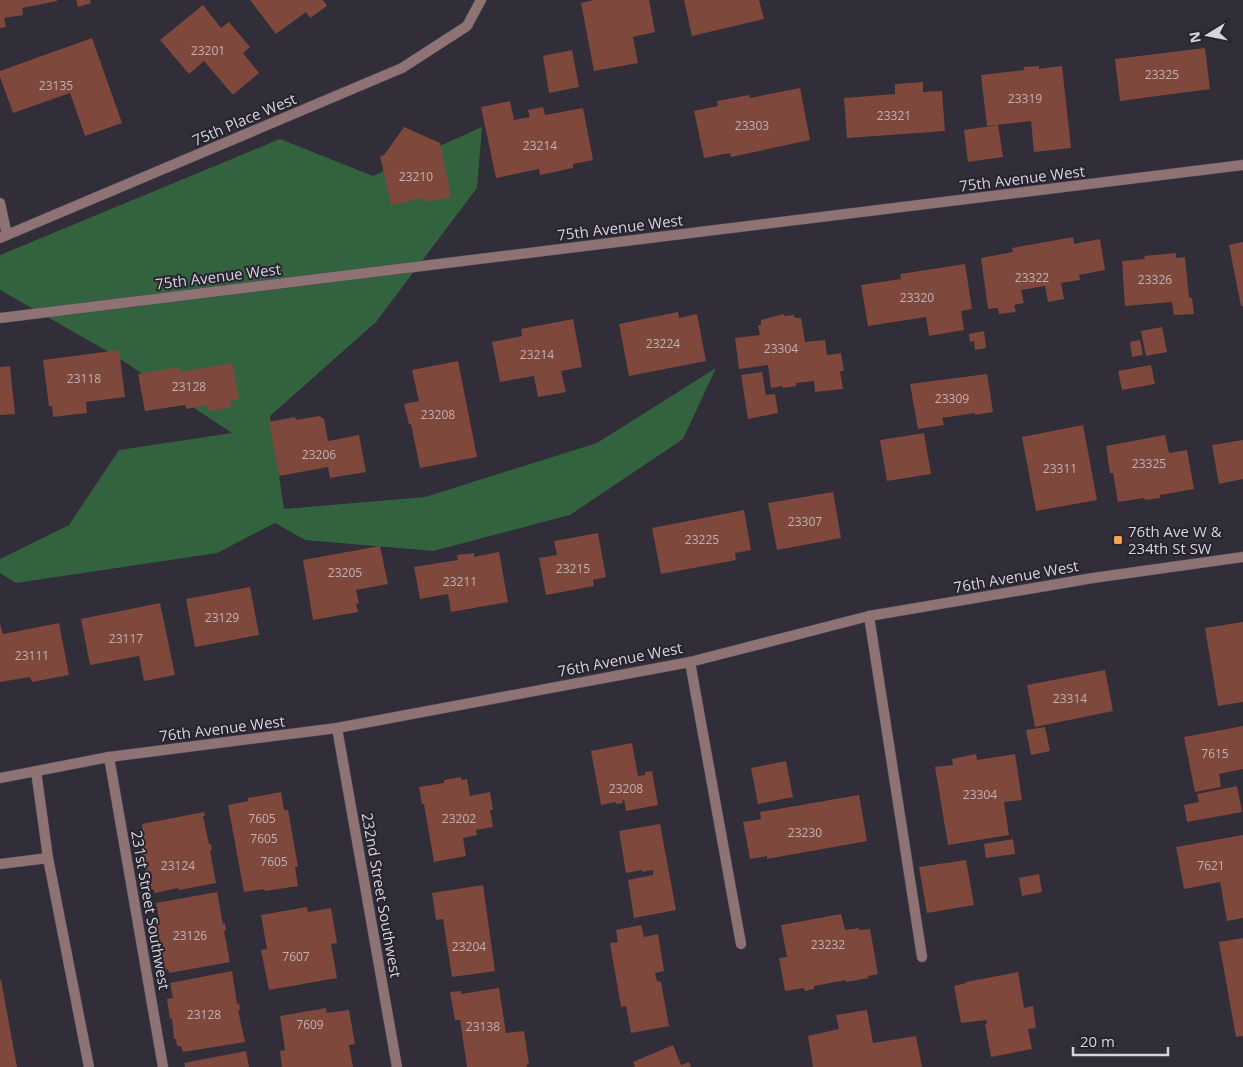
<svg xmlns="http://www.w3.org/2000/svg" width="1243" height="1067" font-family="'Open Sans',sans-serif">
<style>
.forest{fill:#33623e}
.building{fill:#7e483c}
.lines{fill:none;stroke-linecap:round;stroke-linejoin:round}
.service-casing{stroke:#4f4b56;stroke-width:11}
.minor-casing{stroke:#4f4b56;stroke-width:11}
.tertiary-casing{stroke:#4f4b56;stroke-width:11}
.service{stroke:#8e7274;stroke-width:10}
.minor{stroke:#8e7274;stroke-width:10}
.tertiary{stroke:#8e7274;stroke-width:10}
.poi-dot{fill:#fb9e52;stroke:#27242f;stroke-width:2}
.labels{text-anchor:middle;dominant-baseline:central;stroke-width:4;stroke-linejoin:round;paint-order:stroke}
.number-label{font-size:12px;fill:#c0b1b4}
.street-label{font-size:15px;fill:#d6d4dc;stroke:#27242f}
.poi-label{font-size:15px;fill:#d6d4dc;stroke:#27242f;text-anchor:start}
</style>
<rect width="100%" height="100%" fill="#312d39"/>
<polygon class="forest" points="482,127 477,188 376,322 270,416 284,509 425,497 597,443 716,368 683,439 570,515 433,551 305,540 275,523 217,553 16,583 0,573 0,559 69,525 119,450 232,433 114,355 0,290 0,255 280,139 373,176"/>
<g class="building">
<polygon points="0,0 57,0 57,1 22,8 23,15 4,18 6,27 0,28"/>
<polygon points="76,0 90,0 91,3 78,7"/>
<polygon points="250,0 323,0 327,6 310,18 306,12 276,34"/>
<polygon points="594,0 649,0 655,32 633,37 638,63 594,71 581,3"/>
<polygon points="684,0 759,0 764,19 692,36"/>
<polygon points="203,5 221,28 229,22 250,47 243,53 259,73 233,95 204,61 189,74 160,40"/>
<polygon points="92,38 122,123 85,136 70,93 13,113 0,77 0,71"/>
<polygon points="1205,48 1210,89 1120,101 1115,59"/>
<polygon points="572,50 579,87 549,93 543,56"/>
<polygon points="1039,66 1039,69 1062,66 1071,148 1034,152 1031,121 987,126 981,75 1024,70 1024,67"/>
<polygon points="923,82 923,92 942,91 945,131 847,138 844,98 895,94 895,84"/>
<polygon points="800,88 810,140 731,157 730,153 704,158 694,111 718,106 717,101 749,95 750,98"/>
<polygon points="510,101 514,120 530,117 528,110 543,107 545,115 583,108 593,160 573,164 573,168 540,175 539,169 496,178 481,107"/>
<polygon points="998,125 1003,157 968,162 964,130"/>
<polygon points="404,127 440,143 451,197 425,202 424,198 391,205 380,156 384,155"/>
<polygon points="1073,237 1074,244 1100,239 1105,270 1079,275 1080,280 1061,283 1064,299 1048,302 1045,286 1021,290 1024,303 1014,305 1016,312 999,314 998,308 988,309 981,258 1013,252 1012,248"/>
<polygon points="1243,242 1243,306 1241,306 1229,245"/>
<polygon points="1176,253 1176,258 1185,257 1189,298 1192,298 1194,314 1174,315 1172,302 1125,306 1122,261 1145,259 1144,256"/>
<polygon points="965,264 972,309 961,311 964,330 929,336 926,317 868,326 861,285 901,279 900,274"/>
<polygon points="678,312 679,318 697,314 706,361 629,376 619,324"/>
<polygon points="783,314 785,316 794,315 795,318 801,318 805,342 825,340 827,355 841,353 844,371 840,371 843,389 815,392 814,381 796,383 796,386 783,388 782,386 771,388 768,365 739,369 735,338 760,335 758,325 761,325 761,320"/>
<polygon points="573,319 582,367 561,371 566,392 538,397 534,376 500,382 492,342 522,336 521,329"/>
<polygon points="1162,327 1167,352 1146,356 1141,331"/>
<polygon points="984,331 986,348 975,350 974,341 970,342 969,334"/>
<polygon points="1140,340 1143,355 1132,357 1130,342"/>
<polygon points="119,350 125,397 86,402 87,413 53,417 52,406 49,406 43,360"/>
<polygon points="458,361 477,457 420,468 411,424 409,424 404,404 419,401 412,370"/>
<polygon points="232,363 239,399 230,400 232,407 208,411 207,405 186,409 185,405 145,411 138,374 179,367 179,372"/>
<polygon points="1151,365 1155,384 1122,390 1118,371"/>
<polygon points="10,366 15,414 0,415 0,367"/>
<polygon points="762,372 766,395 775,394 778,413 748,419 741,375"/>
<polygon points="987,374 993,412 975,415 975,413 942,418 944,425 918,429 910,384"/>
<polygon points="319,416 324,419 328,441 359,435 366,472 330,478 328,467 279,476 269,422 295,417 296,420"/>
<polygon points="1083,425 1097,500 1036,511 1022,437"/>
<polygon points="924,433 931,474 887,481 880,440"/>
<polygon points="1165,435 1169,453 1187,450 1194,489 1160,495 1160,498 1145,500 1144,498 1118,502 1113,473 1110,473 1106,446"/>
<polygon points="1243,440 1243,479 1219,484 1212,445"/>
<polygon points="833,492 841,538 777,550 768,503"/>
<polygon points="744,510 751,550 735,553 736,560 661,574 652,528"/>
<polygon points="598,533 606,577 593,580 594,586 546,595 539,558 557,555 554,541"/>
<polygon points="380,546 388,584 356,590 359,603 356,604 358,612 313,620 303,560"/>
<polygon points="499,552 508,602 451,612 448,594 420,599 414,567 458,560 457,555 474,553 474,557"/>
<polygon points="250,587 259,635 195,647 186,599"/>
<polygon points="160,603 175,675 144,681 139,656 90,665 81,619"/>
<polygon points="1243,622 1243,702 1218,706 1205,628"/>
<polygon points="59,623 69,675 32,682 30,677 0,682 0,624 3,634"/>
<polygon points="1105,670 1113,711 1035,727 1027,685"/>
<polygon points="1243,726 1243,769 1219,774 1221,787 1195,792 1184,737"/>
<polygon points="1045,727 1050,751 1031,755 1026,730"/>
<polygon points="632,743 638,776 645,775 645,772 652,771 658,805 626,811 624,800 622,801 623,803 616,804 616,802 601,805 591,751"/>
<polygon points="976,754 977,760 1015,754 1022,800 1004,802 1009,835 948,845 935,767 953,765 952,759"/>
<polygon points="786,761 793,797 758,804 751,768"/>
<polygon points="461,777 461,780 467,779 470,796 490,792 493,810 490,810 493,827 476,830 477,835 463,838 466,856 434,862 424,804 422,804 419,787 444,783 444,780"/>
<polygon points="1237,786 1242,812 1187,822 1184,805 1199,802 1197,794"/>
<polygon points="281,792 284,810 288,810 298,867 295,867 298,886 265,891 264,889 244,892 228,805 248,801 248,798"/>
<polygon points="859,795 867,841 767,859 767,856 750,859 743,822 761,819 760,812"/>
<polygon points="204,812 205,816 203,816 209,844 211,844 212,850 210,851 216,883 179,890 178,888 155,893 153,889 151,890 149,879 147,880 139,840 144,839 142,824"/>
<polygon points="660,824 676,910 634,918 628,880 653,875 653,870 642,872 642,870 626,873 619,831"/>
<polygon points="1243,835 1243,918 1227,921 1220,882 1184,889 1176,847"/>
<polygon points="1013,839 1015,854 986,858 984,844"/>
<polygon points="966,860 974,905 927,913 919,867"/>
<polygon points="1039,874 1042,892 1022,896 1019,878"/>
<polygon points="483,885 495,971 452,977 443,919 436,920 432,893"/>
<polygon points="217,892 223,924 225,924 226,930 224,931 230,962 169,973 168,969 165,970 163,959 160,959 156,940 158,940 153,919 159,918 156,903"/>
<polygon points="307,907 308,912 331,908 337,943 331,944 337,978 269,990 261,950 267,949 261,915"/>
<polygon points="841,914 845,930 859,928 859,930 870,929 878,974 868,976 869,978 846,982 846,980 814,986 814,989 805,991 804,988 785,991 779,958 787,957 781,925"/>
<polygon points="641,925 644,937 658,934 664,971 655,973 657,981 661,982 669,1026 631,1033 626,1006 621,1007 610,943 618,942 616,930"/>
<polygon points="1243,938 1243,1036 1236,1037 1219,942"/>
<polygon points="232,971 237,1004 239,1003 240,1010 238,1010 245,1042 183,1052 181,1046 177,1046 176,1039 174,1039 172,1018 170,1019 167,999 173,998 170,983"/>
<polygon points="1018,972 1024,1008 1033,1006 1036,1028 1028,1029 1032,1049 991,1057 985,1024 987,1024 986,1020 961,1023 954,986 966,983 966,982"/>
<polygon points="0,980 1,980 17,1067 0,1067"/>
<polygon points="499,988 506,1033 524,1031 529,1064 526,1065 527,1067 467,1067 460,1020 455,1020 450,992 461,991 461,994"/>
<polygon points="326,1008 327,1013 349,1010 355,1044 349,1045 353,1067 282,1067 280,1051 285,1050 280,1016"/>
<polygon points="867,1010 873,1043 916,1036 922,1067 813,1067 808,1036 839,1029 836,1015"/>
<polygon points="673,1045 681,1065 689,1062 691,1067 635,1067 633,1062"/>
<polygon points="246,1051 249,1067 185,1067 184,1063"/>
</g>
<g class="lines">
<g class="service-casing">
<g id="service">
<polyline points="0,203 7,235"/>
<polyline points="869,616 922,957"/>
<polyline points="690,662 741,944"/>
<polyline points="36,771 48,858"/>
<polyline points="0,864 48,858 89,1067"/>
</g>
</g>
<g class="minor-casing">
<g id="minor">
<polyline points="0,238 402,68 467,26 481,0"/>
<polyline points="0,318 1243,165"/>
<polyline points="337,728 397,1067"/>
<polyline points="109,757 163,1067"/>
</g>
</g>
<g class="tertiary-casing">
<polyline id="tertiary" points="0,778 109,757 337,728 690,662 869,616 1093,578 1243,557"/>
</g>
<use href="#service" class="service"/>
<use href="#minor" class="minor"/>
<use href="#tertiary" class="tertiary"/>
</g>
<rect class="poi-dot" x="1113" y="535" width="10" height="10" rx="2.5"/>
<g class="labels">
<g class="number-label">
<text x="208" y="50">23201</text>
<text x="1162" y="74">23325</text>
<text x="56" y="85">23135</text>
<text x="1025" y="98">23319</text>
<text x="894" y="115">23321</text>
<text x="752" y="125">23303</text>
<text x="540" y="145">23214</text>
<text x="416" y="176">23210</text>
<text x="1032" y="277">23322</text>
<text x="1155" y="279">23326</text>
<text x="917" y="297">23320</text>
<text x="663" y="343">23224</text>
<text x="781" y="348">23304</text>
<text x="537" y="354">23214</text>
<text x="84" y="378">23118</text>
<text x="189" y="386">23128</text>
<text x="952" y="398">23309</text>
<text x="438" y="414">23208</text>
<text x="319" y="454">23206</text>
<text x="1149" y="463">23325</text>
<text x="1060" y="468">23311</text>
<text x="805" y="521">23307</text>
<text x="702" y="539">23225</text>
<text x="573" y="568">23215</text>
<text x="345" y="572">23205</text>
<text x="460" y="581">23211</text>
<text x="222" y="617">23129</text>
<text x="126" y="638">23117</text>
<text x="32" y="655">23111</text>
<text x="1070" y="698">23314</text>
<text x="1215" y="753">7615</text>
<text x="626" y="788">23208</text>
<text x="980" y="794">23304</text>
<text x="262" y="818">7605</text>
<text x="459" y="818">23202</text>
<text x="805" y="832">23230</text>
<text x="264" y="838">7605</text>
<text x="274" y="861">7605</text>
<text x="178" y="865">23124</text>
<text x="1211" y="865">7621</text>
<text x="190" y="935">23126</text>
<text x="828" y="944">23232</text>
<text x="469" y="946">23204</text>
<text x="296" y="956">7607</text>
<text x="204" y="1014">23128</text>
<text x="310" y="1024">7609</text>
<text x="483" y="1026">23138</text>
</g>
<g class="street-label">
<text transform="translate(244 119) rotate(-23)">75th Place West</text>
<text transform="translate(1022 178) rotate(-7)">75th Avenue West</text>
<text transform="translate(620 227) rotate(-7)">75th Avenue West</text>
<text transform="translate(218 276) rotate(-7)">75th Avenue West</text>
<text transform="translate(1016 576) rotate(-10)">76th Avenue West</text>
<text transform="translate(620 659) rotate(-11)">76th Avenue West</text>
<text transform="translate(222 728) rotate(-7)">76th Avenue West</text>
<text transform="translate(382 895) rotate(80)">232nd Street Southwest</text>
<text transform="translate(151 910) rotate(80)">231st Street Southwest</text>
</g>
<g class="poi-label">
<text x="1128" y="531">76th Ave W &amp;<tspan x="1128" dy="17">234th St SW</tspan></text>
</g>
</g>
<g transform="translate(1208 35) rotate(260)" stroke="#27242f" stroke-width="4" paint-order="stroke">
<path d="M0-4L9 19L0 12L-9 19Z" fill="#d6d4dc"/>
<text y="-8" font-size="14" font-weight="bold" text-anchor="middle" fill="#d6d4dc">N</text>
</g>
<path d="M1073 1047v8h95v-8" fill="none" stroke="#d6d4dc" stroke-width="2.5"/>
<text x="1080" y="1047" font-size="15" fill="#d6d4dc" stroke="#27242f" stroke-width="4" paint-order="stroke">20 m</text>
</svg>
